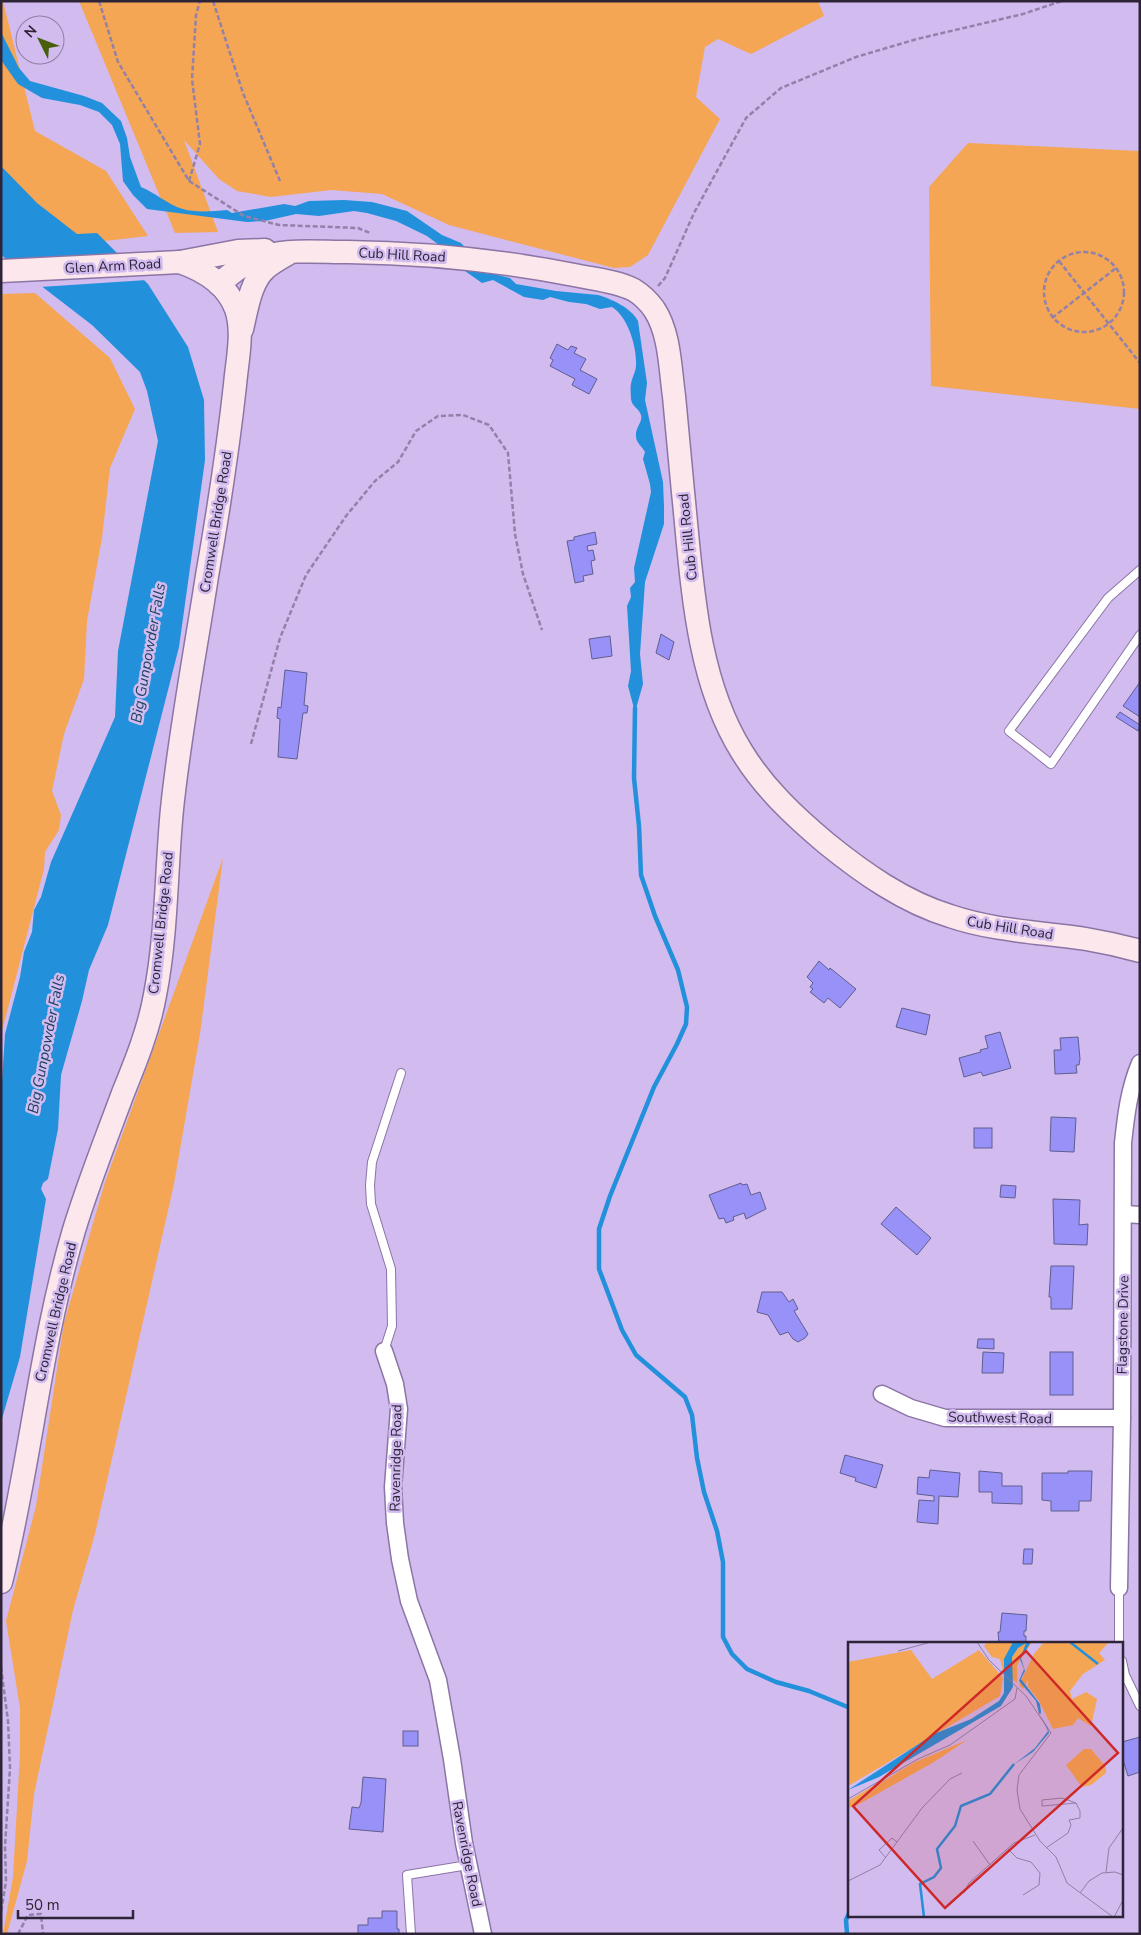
<svg xmlns="http://www.w3.org/2000/svg" width="1141" height="1935" font-family="'Nunito Sans',sans-serif">
<style>
.green{fill:#f4a654}
.water{fill:#2390dc}
.pier{fill:#d2bbef}
.lines{fill:none;stroke-linecap:round;stroke-linejoin:round}
.stream{stroke:#2390dc;stroke-width:4.5}
.building{fill:#9891f8;stroke:#605e8e}
.lane-casing{stroke:#8b75a5;stroke-width:10}
.street-casing{stroke:#8b75a5;stroke-width:19}
.secondary-casing{stroke:#8b75a5;stroke-width:25}
.path{stroke:#9381a9;stroke-width:2.5;stroke-dasharray:5 2.5;stroke-linecap:butt}
.lane{stroke:#fff;stroke-width:8}
.street{stroke:#fff;stroke-width:16}
.secondary{stroke:#fce8ec;stroke-width:22}
.labels{text-anchor:middle;dominant-baseline:central;stroke-width:5;stroke-linejoin:round;paint-order:stroke}
.street-label{font-size:14px;fill:#2d2438;stroke:#d2bbef}
.water-label{font-size:15px;font-style:italic;fill:#194261;stroke:#d2bbef}
.inset-river{fill:none;stroke:#2390dc;stroke-width:2.5}
.inset-road{fill:none;stroke:#907fa6;stroke-width:1}
.view{fill:#ce2829;fill-opacity:0.15;stroke:#ce2829;stroke-width:2.5}
.inset-edge{fill:none;stroke:#2d2438;stroke-width:2.5}
</style>
<rect width="100%" height="100%" fill="#d2bbef"/>
<g class="green">
<polygon points="1,1 3,1 35,131 106,171 148,236 1,253"/>
<polygon points="79,1 818,1 824,16 751,54 718,39 705,47 696,97 720,119 648,255 630,267 614,268 449,225 382,194 331,190 271,197 237,191 219,179 184,140 218,232 175,233"/>
<polygon points="968,143 1140,151 1140,409 931,386 929,187"/>
<polygon points="35,293 110,358 135,409 110,468 102,538 87,621 84,679 64,734 52,791 61,815 59,830 45,852 44,869 1,1035 1,294"/>
<polygon points="223,858 200,1034 174,1184 95,1534 73,1610 34,1794 27,1861 7,1934 3,1934 13,1877 20,1754 20,1708 6,1621 36,1506 64,1323 105,1182"/>
</g>
<g class="water">
<path d="M 1,32 L 19,68 L 30,81 L 84,96 L 102,103 L 121,121 L 127,138 L 130,157 L 141,187 C 156,193 168,205 183,209 C 196,213 214,211 227,210 L 232,213 L 284,204 L 295,206 L 309,201 L 344,200 L 372,202 L 407,211 L 442,235 L 461,243 L 490,273 L 510,278 L 516,284 L 556,291 L 598,295 C 612,299 631,308 638,321 L 647,383 L 645,400 L 663,482 L 664,506 L 664,524 L 645,582 L 640,654 L 643,684 L 635,712 L 628,686 L 631,671 L 627,606 L 631,597 L 630,588 L 635,582 L 634,568 L 651,492 L 650,484 L 643,459 L 645,452 C 642,446 636,443 636,436 C 635,428 643,422 641,415 C 639,408 632,407 631,399 C 631,394 630,389 631,384 C 632,377 636,372 636,365 C 637,347 628,317 612,307 L 600,309 L 586,304 L 569,302 L 550,297 L 543,300 L 524,297 L 493,280 L 482,283 L 465,271 L 439,245 L 427,236 L 396,221 L 367,213 L 354,211 L 319,216 L 296,214 L 265,221 L 247,222 L 147,209 L 133,195 L 123,181 L 120,144 L 112,125 L 99,112 L 80,105 L 42,98 L 18,84 L 1,60 Z"/>
<polygon points="1,166 37,203 77,234 97,233 148,284 188,347 204,400 205,460 179,647 108,925 89,970 82,1001 61,1075 58,1129 48,1179 43,1183 41,1189 46,1199 20,1357 1,1422 1,1096 5,1034 20,977 24,952 32,932 34,910 41,897 51,862 115,717 118,651 158,441 147,391 140,372 92,325 1,255"/>
</g>
<polygon class="pier" points="122,254 147,280 40,287 5,261"/>
<g class="lines">
<g class="stream">
<polyline points="635,708 634,778 639,826 641,875 655,916 678,970 687,1007 686,1024 677,1044 654,1087 610,1196 599,1229 599,1269 622,1330 636,1355 685,1397 692,1415 697,1458 704,1492 717,1531 723,1562 723,1637 732,1654 747,1669 776,1682 809,1691 850,1708"/>
<polyline points="847,1934 846,1920 850,1911"/>
</g>
</g>
<g class="building">
<polygon points="557,344 568,350 571,346 577,348 574,353 586,359 580,370 597,379 589,394 572,385 575,379 550,366 553,360 550,358"/>
<polygon points="595,532 597,544 587,546 588,551 593,550 595,560 591,561 593,574 583,576 584,581 575,583 567,541 574,540 574,537"/>
<polygon points="661,634 674,642 669,660 656,653"/>
<polygon points="610,636 612,656 592,659 589,639"/>
<polygon points="285,670 307,673 304,705 308,706 307,713 303,713 297,759 278,757 280,719 277,718 278,707 281,708"/>
<polygon points="1140,682 1140,717 1123,706"/>
<polygon points="1120,712 1140,725 1138,731 1116,717"/>
<polygon points="819,961 829,970 830,968 856,989 840,1008 828,998 824,1003 810,992 813,989 810,987 813,983 807,977"/>
<polygon points="902,1008 930,1015 926,1035 896,1027"/>
<polygon points="1000,1032 1011,1068 983,1076 981,1072 964,1077 959,1058 981,1052 980,1050 988,1048 985,1036"/>
<polygon points="1078,1037 1080,1059 1079,1065 1076,1065 1077,1073 1055,1074 1054,1050 1061,1050 1060,1038"/>
<polygon points="1051,1117 1076,1118 1074,1152 1050,1151"/>
<rect x="974" y="1128" width="18" height="20"/>
<polygon points="741,1183 742,1185 747,1184 751,1195 760,1192 766,1209 746,1219 744,1213 733,1217 734,1220 726,1223 724,1218 719,1219 709,1195"/>
<polygon points="1001,1185 1016,1186 1015,1198 1000,1197"/>
<polygon points="1053,1199 1080,1200 1079,1225 1088,1224 1087,1245 1054,1244"/>
<polygon points="896,1207 931,1238 917,1255 881,1224"/>
<polygon points="1051,1266 1074,1266 1072,1309 1051,1309 1051,1297 1049,1297"/>
<polygon points="762,1292 782,1292 789,1302 793,1299 798,1309 794,1311 808,1334 805,1338 798,1342 793,1339 788,1332 780,1335 768,1315 757,1312"/>
<polygon points="978,1339 994,1339 994,1349 977,1348"/>
<polygon points="983,1352 1004,1353 1003,1373 982,1373"/>
<rect x="1050" y="1352" width="23" height="43"/>
<polygon points="845,1455 883,1465 876,1488 855,1481 856,1478 840,1473"/>
<polygon points="930,1470 960,1473 958,1497 939,1496 938,1524 917,1522 919,1500 934,1501 934,1496 917,1494 918,1477 929,1478"/>
<polygon points="979,1471 1002,1473 1002,1486 1022,1486 1022,1504 992,1503 992,1492 979,1492"/>
<polygon points="1068,1471 1092,1471 1091,1501 1079,1501 1079,1511 1051,1511 1051,1501 1042,1500 1042,1473 1068,1473"/>
<polygon points="1024,1549 1033,1549 1032,1564 1023,1564"/>
<polygon points="1002,1613 1027,1615 1026,1631 1024,1631 1024,1636 1026,1636 1026,1644 999,1644 998,1632 1000,1632"/>
<rect x="403" y="1731" width="15" height="15"/>
<polygon points="1140,1737 1140,1772 1128,1776 1122,1757 1122,1742"/>
<polygon points="363,1777 386,1779 383,1832 349,1829 352,1807 359,1808 361,1803"/>
<polygon points="382,1911 397,1911 397,1929 399,1929 399,1934 358,1934 358,1925 368,1925 368,1918 382,1918"/>
</g>
<g class="lines">
<g class="lane-casing">
<g id="lane">
<polyline points="1140,570 1108,598 1009,731 1051,764 1140,635"/>
<polyline points="384,1351 392,1326 391,1269 371,1204 370,1185 372,1162 401,1073"/>
<polyline points="1119,1644 1119,1588"/>
<polyline points="1122,1661 1125,1675 1140,1706"/>
<polyline points="411,1934 407,1875 468,1865"/>
</g>
</g>
<g class="street-casing">
<g id="street">
<polyline points="1124,1214 1140,1215"/>
<polyline points="384,1351 395,1384 399,1409 393,1487 395,1523 400,1559 409,1601 438,1680 452,1759 464,1843 483,1934"/>
<polyline points="882,1394 911,1408 945,1418 1122,1418"/>
<path d="M 1119,1588 L 1122,1418 L 1123,1143 C 1126,1115 1129,1089 1140,1063"/>
</g>
</g>
<g class="secondary-casing">
<g id="secondary">
<polyline points="180,262 238,251 265,250"/>
<path d="M 1,271 L 180,262 C 203,270 227,284 236,309 C 244,332 237,361 235,385 C 228,449 218,513 207,576 C 195,654 180,731 172,809 C 166,871 167,934 155,995 C 149,1029 136,1061 123,1093 C 106,1139 88,1184 74,1230 C 40,1345 30,1466 1,1582"/>
<path d="M 219,284 C 233,272 247,260 265,256 C 292,249 320,252 348,252 C 426,253 498,260 574,275 C 593,279 617,281 634,290 C 642,295 649,302 654,309 C 670,333 670,368 674,396 C 677,428 680,460 683,492 C 692,578 695,677 742,752 C 764,788 794,816 826,843 C 863,873 904,902 950,916 C 994,931 1040,932 1086,939 C 1104,942 1122,946 1140,951"/>
<path d="M 242,329 C 247,309 250,282 266,268 C 272,263 279,259 286,255"/>
</g>
</g>
<g class="path">
<polyline points="99,1 118,62 189,181 244,216 279,225 358,228 370,233"/>
<polyline points="213,1 243,93 280,181"/>
<polyline points="189,181 200,144 192,79 196,15 200,1"/>
<circle cx="1084" cy="292" r="40"/>
<polyline points="1059,261 1140,363"/>
<polyline points="658,286 665,278 694,213 746,118 781,88 856,57 917,39 1023,14 1062,1"/>
<polyline points="1052,318 1116,268"/>
<polyline points="251,744 280,638 306,575 346,516 375,481 398,462 416,431 438,416 463,415 489,425 508,453 515,534 523,574 542,630"/>
<polyline points="1,1667 8,1721 10,1768 5,1846 6,1881 1,1913"/>
<polyline points="18,1934 28,1915 41,1914 43,1934"/>
</g>
<use href="#lane" class="lane"/>
<use href="#street" class="street"/>
<use href="#secondary" class="secondary"/>
</g>
<g class="labels">
<g class="street-label">
<text transform="translate(402 255) rotate(3)">Cub Hill Road</text>
<text transform="translate(113 266) rotate(-3)">Glen Arm Road</text>
<text transform="translate(216 522) rotate(-81)">Cromwell Bridge Road</text>
<text transform="translate(688 537) rotate(-96)">Cub Hill Road</text>
<text transform="translate(161 923) rotate(-84)">Cromwell Bridge Road</text>
<text transform="translate(1010 928) rotate(9)">Cub Hill Road</text>
<text transform="translate(56 1312) rotate(-77)">Cromwell Bridge Road</text>
<text transform="translate(1123 1325) rotate(-89)">Flagstone Drive</text>
<text transform="translate(1000 1418) rotate(1)">Southwest Road</text>
<text transform="translate(396 1458) rotate(-89)">Ravenridge Road</text>
<text transform="translate(467 1854) rotate(79)">Ravenridge Road</text>
</g>
<g class="water-label">
<text transform="translate(148 653) rotate(-80)">Big Gunpowder Falls</text>
<text transform="translate(46 1044) rotate(-79)">Big Gunpowder Falls</text>
</g>
</g>
<g transform="translate(848 1642)">
<rect width="275" height="275" fill="#d2bbef"/>
<path d="M 139,0 L 184,0 L 169,23 L 169,41 L 155,29 L 152,17 L 144,15 L 136,4 ZM 196,0 L 261,0 L 251,11 L 257,18 L 235,32 L 222,49 L 224,57 L 238,50 L 249,57 L 243,84 L 230,76 L 225,83 L 205,87 L 191,59 L 180,45 L 180,38 L 175,47 L 171,43 L 186,12 ZM 63,8 L 84,37 L 131,8 L 155,36 L 152,54 L 0,144 L 0,20 ZM 119,98 L 86,120 L 6,165 L 34,140 L 65,121 ZM 236,107 L 243,107 L 258,125 L 258,131 L 243,143 L 234,145 L 218,123 ZM 30,141 L 12,158 L 0,167 L 0,159 Z" fill="#f4a654"/>
<path d="M 165,0 L 183,0 L 173,16 L 177,29 L 173,37 L 192,62 L 193,70 L 192,73 L 200,86 L 201,91 L 185,110 L 165,123 L 187,106 L 200,89 L 191,71 L 188,59 L 171,39 L 176,27 L 172,17 L 178,1 L 170,6 L 164,15 L 165,45 L 153,64 L 31,135 L 0,148 L 86,92 L 123,77 L 151,59 L 156,51 L 156,17 Z" fill="#2390dc"/>
<path class="inset-river" d="M 222,0 L 250,22M 76,275 L 72,242 L 86,235 L 93,226 L 89,207 L 107,184 L 113,164 L 142,152 L 166,122"/>
<path class="inset-road" d="M 129,0 L 141,18 L 179,55M 50,9 L 83,0M 178,54 L 203,91 L 171,133 L 169,148 L 172,167 L 192,199 L 208,215 L 219,241 L 265,275M 0,157 L 70,117 L 102,103 L 167,57 L 169,46M 125,199 L 142,223M 198,206 L 220,191 L 223,183 L 221,178 L 232,176 L 232,169 L 228,161 L 194,164 L 194,158 L 214,156 L 228,161M 160,207 L 169,216 L 183,220 L 192,231 L 191,243 L 175,253M 38,216 L 31,208 L 44,196 L 49,200M 258,230 L 261,206 L 275,186M 0,239 L 32,223 L 74,166 L 102,137 L 114,131M 116,251 L 121,241 L 166,201 L 187,193M 232,251 L 241,239 L 254,231 L 267,230 L 275,233M 266,275 L 275,258"/>
<path class="view" d="M 178,9 L 270,111 L 97,266 L 5,164 Z"/>
<rect width="275" height="275" class="inset-edge"/>
</g>
<rect width="1141" height="1935" fill="none" stroke="#2d2438" stroke-width="5"/>
<g transform="translate(40 40) rotate(312)"><circle r="24" fill="#d2bbef" stroke="#907fa6"/>
<path d="M0-4L9 19L0 12L-9 19Z" fill="#475f0a"/>
<text y="-8" font-size="14" font-weight="bold" text-anchor="middle" fill="#2d2438">N</text>
</g>
<path d="M18 1910v8h115v-8" fill="none" stroke="#2d2438" stroke-width="2.5"/>
<text x="25" y="1910" font-size="15" fill="#2d2438" stroke="#d2bbef" stroke-width="4" paint-order="stroke">50 m</text>
</svg>
